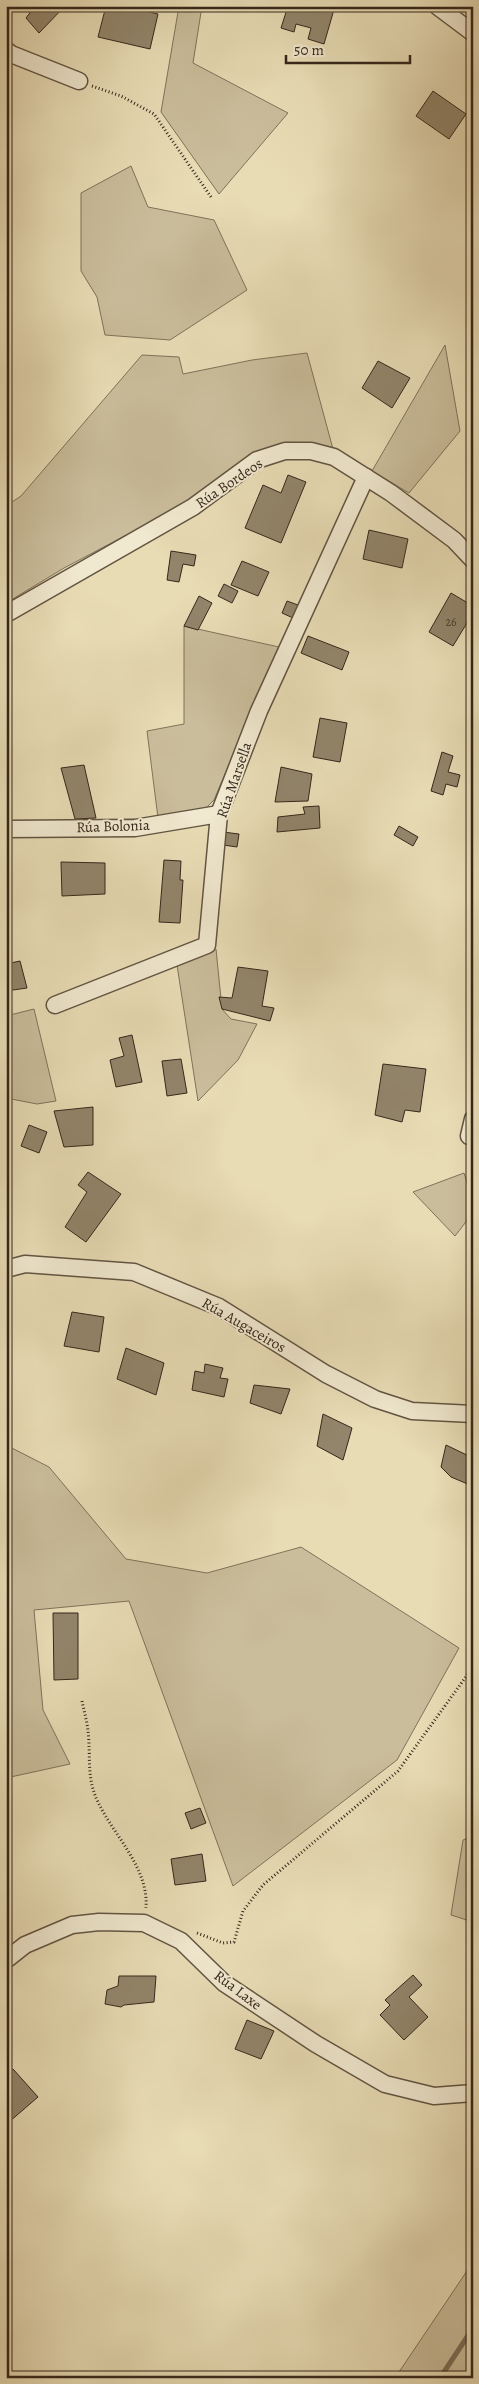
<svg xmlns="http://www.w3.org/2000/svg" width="479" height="2384" font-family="Alegreya,serif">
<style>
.green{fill:#cabd9b;stroke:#80725b}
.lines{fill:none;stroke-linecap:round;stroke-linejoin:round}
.stream{stroke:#7c6e58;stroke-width:5}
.building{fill:#92856b;stroke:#35271b}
.minor-casing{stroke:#625442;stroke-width:19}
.path{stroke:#35271b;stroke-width:3;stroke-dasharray:1 2.5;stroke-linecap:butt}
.minor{stroke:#f0e8cf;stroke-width:16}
.labels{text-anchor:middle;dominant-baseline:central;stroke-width:4;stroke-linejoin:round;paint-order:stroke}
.number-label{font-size:12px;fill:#4c3e2f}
.street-label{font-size:15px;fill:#35271b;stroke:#f0e8cf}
</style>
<rect width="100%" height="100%" fill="#e8dcb5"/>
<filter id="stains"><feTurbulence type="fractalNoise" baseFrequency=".004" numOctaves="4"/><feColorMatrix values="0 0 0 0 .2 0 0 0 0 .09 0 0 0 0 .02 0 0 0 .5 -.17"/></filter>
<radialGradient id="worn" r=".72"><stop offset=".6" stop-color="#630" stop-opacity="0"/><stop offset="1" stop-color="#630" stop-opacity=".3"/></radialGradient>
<g class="green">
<polygon points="179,6 202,6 193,63 288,113 219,194 161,112"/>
<polygon points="131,166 148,207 214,220 247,290 170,340 105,335 97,297 81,271 81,193"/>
<polygon points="445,345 460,431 409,493 372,471"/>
<polygon points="307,353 333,449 250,457 172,511 64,568 6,603 6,506 21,496 142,355 179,357 183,374 252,360"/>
<polygon points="184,626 279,647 214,800 204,810 158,818 147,731 184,724"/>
<polygon points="216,949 222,1009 231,1019 257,1024 238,1060 198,1101 177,965"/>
<polygon points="34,1009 56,1101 37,1104 6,1098 6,1016"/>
<path d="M 464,1173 C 475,1208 479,1206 455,1236 L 413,1192 Z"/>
<polygon points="6,1445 49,1467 126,1559 207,1573 301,1547 459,1648 397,1760 233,1886 129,1601 34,1610 43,1710 70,1764 6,1778"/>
<polygon points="473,1836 473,1922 451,1915 463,1840"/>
<polygon points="473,2262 473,2376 395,2378"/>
</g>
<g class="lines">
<polyline class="stream" points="440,2378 473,2328"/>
</g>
<g class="building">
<polygon points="35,6 65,6 39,33 26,18"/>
<polygon points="106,6 125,6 158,14 150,49 98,37"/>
<polygon points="288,6 335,6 324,44 308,39 311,28 296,24 294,32 281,28"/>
<polygon points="433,91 466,114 449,139 416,116"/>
<polygon points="378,361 410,378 392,408 362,388"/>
<polygon points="288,475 306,482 281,543 245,528 263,485 281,493"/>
<polygon points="369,530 408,539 402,568 363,559"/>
<polygon points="171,551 196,555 194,566 183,564 179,582 167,580"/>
<polygon points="242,561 269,572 258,596 231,585"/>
<polygon points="224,584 238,591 232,603 218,596"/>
<polygon points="451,593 473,606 473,613 453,646 429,632"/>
<polygon points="199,596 212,603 198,630 184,626"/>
<polygon points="287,601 298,605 293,618 282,613"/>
<polygon points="308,636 349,652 342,670 301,653"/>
<polygon points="320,718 347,723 340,762 313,757"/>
<polygon points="442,752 453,756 448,772 460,775 457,787 446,784 443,795 431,791"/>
<polygon points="84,765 96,818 75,819 61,768"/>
<polygon points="281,767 312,774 308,801 275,802"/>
<polygon points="319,806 320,828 277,832 278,817 305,814 303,807"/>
<polygon points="399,826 418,837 413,846 394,835"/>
<polygon points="223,832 239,834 237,847 223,845"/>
<polygon points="164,860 181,861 180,880 183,880 180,923 159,922"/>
<polygon points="61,862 105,863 105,894 62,896"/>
<polygon points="20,961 27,988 6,991 6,964"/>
<polygon points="238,967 268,971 262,1006 274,1008 270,1021 222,1009 219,997 232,998"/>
<polygon points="132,1035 142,1082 116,1087 110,1060 124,1056 119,1038"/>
<polygon points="181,1059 187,1093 167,1096 162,1061"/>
<polygon points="383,1064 426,1069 420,1112 405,1110 402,1122 375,1115"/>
<polygon points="93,1107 93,1145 64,1147 54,1111"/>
<polygon points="29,1125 47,1132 39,1153 21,1146"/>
<polygon points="88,1172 121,1194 86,1242 65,1227 87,1192 78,1185"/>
<polygon points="72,1312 104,1317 99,1352 64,1346"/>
<polygon points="126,1348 164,1363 156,1395 117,1379"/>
<polygon points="205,1364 223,1368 220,1378 228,1379 224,1397 192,1390 195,1371 204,1373"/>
<polygon points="254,1385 290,1389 281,1414 250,1403"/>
<polygon points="323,1414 352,1428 343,1460 317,1446"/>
<polygon points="446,1445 471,1457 473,1460 473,1475 470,1485 451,1477 441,1467"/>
<polygon points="53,1613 78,1613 78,1679 54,1680"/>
<polygon points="200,1808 206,1823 191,1829 185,1813"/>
<polygon points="202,1854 206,1881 175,1885 171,1859"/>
<polygon points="413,1975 422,1985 409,1997 428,2017 404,2040 380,2015 390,2005 385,2000"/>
<polygon points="119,1976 156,1976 154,2002 124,2005 121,2007 105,2004 107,1990 118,1986"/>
<polygon points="247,2020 274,2031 261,2059 235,2049"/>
<polygon points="13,2069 38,2097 9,2122 6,2119 6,2074"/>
</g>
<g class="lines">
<g class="minor-casing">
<g id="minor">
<polyline points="437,6 473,33"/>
<polyline points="6,50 11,54 79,81"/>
<polyline points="6,614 193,507 257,460 285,451 311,451 334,457 391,493 454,540 473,560"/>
<polyline points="6,829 135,828 219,814"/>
<polyline points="55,1005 207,945 219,814 259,711 366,477"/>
<polyline points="469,1136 473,1119"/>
<polyline points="6,1269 25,1264 134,1272 219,1307 326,1374 375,1399 412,1411 473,1414"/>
<polyline points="6,1960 25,1945 72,1925 99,1922 144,1923 181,1941 224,1983 316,2044 385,2084 434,2096 473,2093"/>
</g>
</g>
<g class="path">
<polyline points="92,86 121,96 154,114 211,197"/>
<path d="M 82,1701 C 84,1711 87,1721 88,1731 C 91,1756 86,1778 98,1802 C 114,1836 149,1868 146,1908"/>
<polyline points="197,1933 223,1943 234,1942 243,1911 263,1885 398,1771 473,1667"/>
</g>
<use href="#minor" class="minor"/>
</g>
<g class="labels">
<g class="number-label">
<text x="451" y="622">26</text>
</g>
<g class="street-label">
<text transform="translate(229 483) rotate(-34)">Rúa Bordeos</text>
<text transform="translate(234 780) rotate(-71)">Rúa Marsella</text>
<text transform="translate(113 826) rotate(-2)">Rúa Bolonia</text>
<text transform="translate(244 1325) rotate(30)">Rúa Augaceiros</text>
<text transform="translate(238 1990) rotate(37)">Rúa Laxe</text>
</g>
</g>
<rect width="479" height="2384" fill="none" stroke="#e8dcb5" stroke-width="25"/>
<rect x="8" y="8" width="464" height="2369" fill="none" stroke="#35271b" stroke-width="2.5"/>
<rect x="12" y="12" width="454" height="2359" fill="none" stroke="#35271b"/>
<path d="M286 55v8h124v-8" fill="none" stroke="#35271b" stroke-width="2.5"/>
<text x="294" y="55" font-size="15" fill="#35271b" stroke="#f0e8cf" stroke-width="4" paint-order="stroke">50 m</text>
<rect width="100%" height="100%" filter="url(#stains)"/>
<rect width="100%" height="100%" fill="url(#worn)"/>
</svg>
